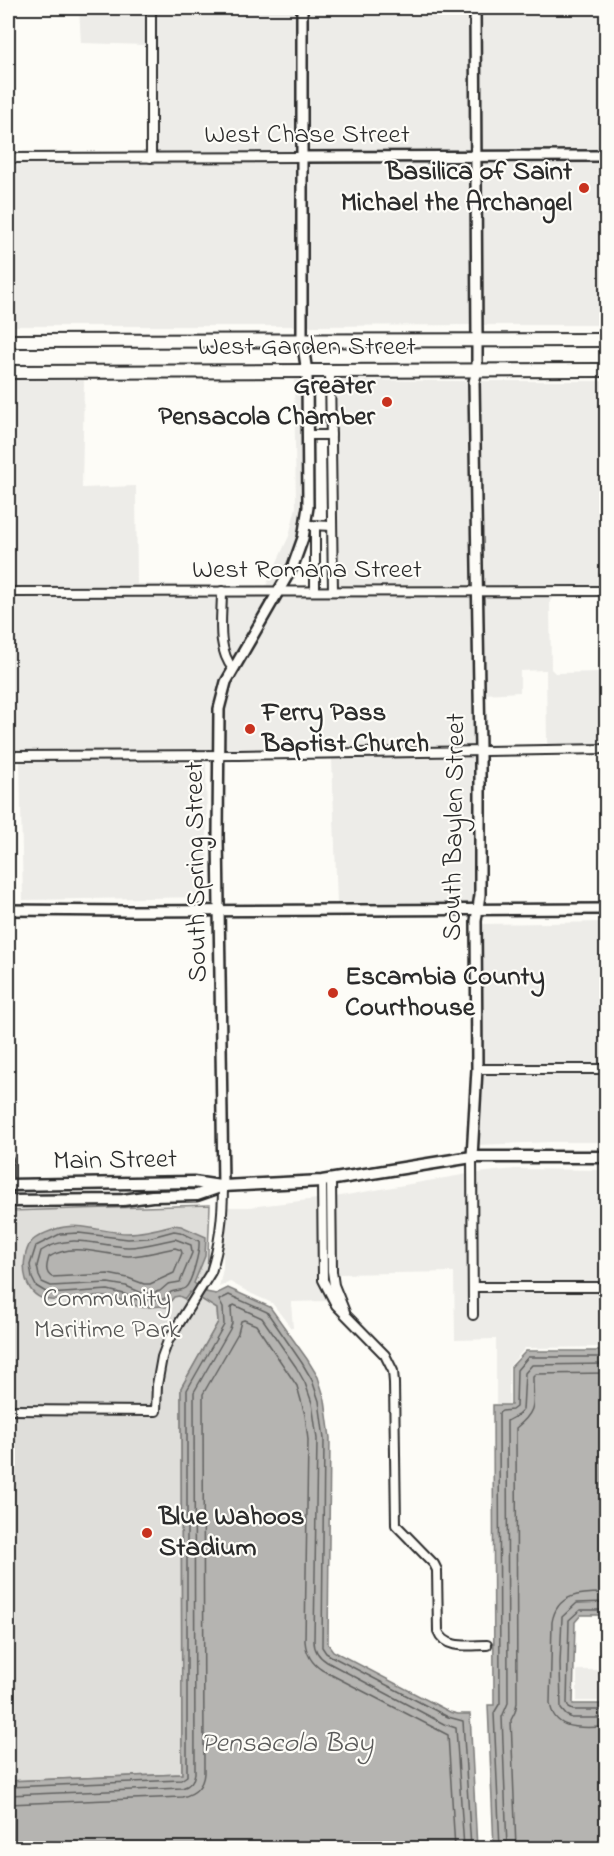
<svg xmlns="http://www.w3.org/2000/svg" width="614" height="1856" font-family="'Indie Flower',sans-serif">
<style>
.built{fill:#edece8}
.green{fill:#dfdeda;stroke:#858482;stroke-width:1.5}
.water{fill:#b5b4b1;stroke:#7e7d7b;stroke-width:1.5}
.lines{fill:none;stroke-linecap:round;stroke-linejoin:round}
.shore{stroke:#626261;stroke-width:1.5}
.minor-casing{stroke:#2b2b2b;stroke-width:12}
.tertiary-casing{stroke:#2b2b2b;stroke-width:14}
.secondary-casing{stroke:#2b2b2b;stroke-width:15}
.primary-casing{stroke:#2b2b2b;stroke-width:16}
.minor{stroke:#fdfcf7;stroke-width:8}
.tertiary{stroke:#fdfcf7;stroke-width:9}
.secondary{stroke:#fdfcf7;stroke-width:10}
.primary{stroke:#fdfcf7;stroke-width:12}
.poi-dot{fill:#c8321e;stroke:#fdfcf7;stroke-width:2}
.labels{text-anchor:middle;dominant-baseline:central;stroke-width:4.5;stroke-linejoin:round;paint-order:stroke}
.street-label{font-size:27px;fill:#2b2b2b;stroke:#fdfcf7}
.poi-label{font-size:27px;font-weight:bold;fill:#2b2b2b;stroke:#fdfcf7;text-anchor:start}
.park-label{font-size:27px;fill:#585857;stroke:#fdfcf7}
.water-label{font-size:28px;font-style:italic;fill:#5b5b5a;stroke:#fdfcf7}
</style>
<rect width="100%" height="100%" fill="#fdfcf7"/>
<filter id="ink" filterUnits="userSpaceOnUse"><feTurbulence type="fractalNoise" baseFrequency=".0167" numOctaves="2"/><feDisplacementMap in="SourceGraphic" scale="12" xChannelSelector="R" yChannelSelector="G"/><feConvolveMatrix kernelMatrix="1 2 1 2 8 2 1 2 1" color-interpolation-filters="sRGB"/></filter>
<g filter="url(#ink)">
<g class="built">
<polygon points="79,8 146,8 146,45 81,43"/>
<polygon points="155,8 297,8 297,152 156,152"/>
<polygon points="306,8 470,8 471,152 306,152"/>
<polygon points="479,8 606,8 606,151 480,152"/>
<polygon points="606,161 606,325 481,325 480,162"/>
<polygon points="297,162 297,326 8,326 8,163"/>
<polygon points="306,162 471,162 472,325 306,326"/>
<polygon points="8,380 84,380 82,488 136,486 137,584 266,586 289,536 296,507 294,380 302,380 303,507 299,537 290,563 276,586 8,587"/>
<polygon points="335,380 470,381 473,586 337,586"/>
<polygon points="479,381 606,381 606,585 482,586"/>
<polygon points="281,596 473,596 475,745 223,750 223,710 230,684"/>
<polygon points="482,596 558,596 554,596 550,601 551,669 555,673 602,672 606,667 604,599 602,596 606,596 606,744 547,745 546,670 520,671 520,692 483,694"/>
<polygon points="8,597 217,597 217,648 220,658 227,670 217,694 214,709 214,750 8,750"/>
<polygon points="226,597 270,597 232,661 226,645"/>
<polygon points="475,756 474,904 337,905 332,758"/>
<polygon points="20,761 206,763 208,897 23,900"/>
<polygon points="606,922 606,1064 481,1064 480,924"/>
<polygon points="606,1074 606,1142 551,1142 477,1145 481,1075"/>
<polygon points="515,1169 606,1170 606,1282 478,1282 477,1173"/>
<polygon points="468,1174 469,1321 478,1320 478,1293 606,1292 606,1347 525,1348 509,1367 509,1404 496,1404 496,1339 455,1340 454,1272 337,1274 335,1197"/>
<polygon points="317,1199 319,1281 328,1301 291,1302 293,1328 291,1328 272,1303 252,1294 230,1282 219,1287 223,1268 223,1241 227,1207 249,1207"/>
<rect x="577" y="1670" width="29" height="31"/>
</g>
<polygon class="green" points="210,1205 206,1300 217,1309 218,1322 181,1388 182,1774 8,1781 8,1211"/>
<g class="water">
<path d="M 173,1225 L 181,1226 L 206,1237 L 205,1256 L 194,1283 L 206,1292 L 216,1294 L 228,1288 L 270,1307 L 307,1359 L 318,1377 L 325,1400 L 330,1438 L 328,1644 L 333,1651 L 450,1712 L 458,1714 L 470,1714 L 477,1848 L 8,1848 L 8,1781 L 182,1774 L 181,1388 L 218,1322 L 217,1309 L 190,1292 L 185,1299 L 179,1296 L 174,1297 L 166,1307 C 157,1304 149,1309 140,1307 C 129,1304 120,1298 109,1297 C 90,1294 69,1302 50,1300 C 24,1298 19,1265 29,1245 C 33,1237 47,1232 56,1229 C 79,1221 104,1233 128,1233 C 143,1233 158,1229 173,1225 Z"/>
<polygon points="526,1351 606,1351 606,1614 605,1615 581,1615 575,1622 573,1704 606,1704 606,1848 494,1848 488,1705 494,1705 493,1405 511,1405 511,1367"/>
</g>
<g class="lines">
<g class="shore">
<path d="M 174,1231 L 180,1232 L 199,1241 C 200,1250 192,1283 185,1288 C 181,1291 176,1290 171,1292 L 164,1299 L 141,1301 L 124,1294 L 108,1290 L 49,1294 L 36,1286 L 32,1278 L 30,1265 L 36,1246 L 60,1234 L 79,1233 L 128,1239 L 148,1238 Z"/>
<path d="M 175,1239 L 191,1245 L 192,1253 L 180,1282 L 168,1284 L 160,1291 L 151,1293 L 142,1293 L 126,1286 L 108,1283 L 51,1286 L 42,1282 L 39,1276 L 37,1266 L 41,1251 C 69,1232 98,1246 128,1247 C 144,1247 159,1242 175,1239 Z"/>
<path d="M 175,1248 L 181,1250 L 182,1253 L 174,1273 L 150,1284 L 144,1284 L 128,1278 L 108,1274 L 52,1277 C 44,1273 47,1264 49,1257 C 75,1242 100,1255 128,1256 C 144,1256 159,1251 175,1248 Z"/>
<path d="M 606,1593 C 583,1593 557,1592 552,1622 L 550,1703 C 554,1733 584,1727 606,1727"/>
<polyline points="606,1602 577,1603 562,1617 560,1663 561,1709 566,1715 572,1718 606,1718"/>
<polyline points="606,1610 580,1610 569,1620 567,1703 569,1708 573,1710 606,1710"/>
<polyline points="8,1787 181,1780 187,1776 187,1390 224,1325 223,1308 219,1300 229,1295 267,1312 302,1363 312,1380 319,1401 324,1439 322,1647 326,1653 331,1656 448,1717 463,1721 471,1848"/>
<path d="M 8,1795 L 182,1788 C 190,1786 194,1781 195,1773 L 194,1392 L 230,1329 L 232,1323 L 231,1308 L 234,1305 L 262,1318 L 296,1367 L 305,1383 L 312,1403 L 317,1439 L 314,1641 C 314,1650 319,1657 327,1662 L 444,1724 L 456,1728 L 464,1848"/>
<path d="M 8,1804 L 182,1797 C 196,1794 203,1786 204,1773 L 203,1394 L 238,1333 L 241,1321 L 244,1320 L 256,1325 L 297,1386 L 305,1415 L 308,1440 L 305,1641 C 306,1653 311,1663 322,1670 L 448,1735 L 455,1848"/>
<polyline points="500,1848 494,1713 500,1703 499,1413 502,1411 512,1410 516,1407 517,1370 528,1357 606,1357"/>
<polyline points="507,1848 502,1717 508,1703 507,1421 518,1415 523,1410 525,1373 532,1365 606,1364"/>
<path d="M 516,1848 L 511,1720 L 515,1712 L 517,1703 L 516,1428 C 538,1410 533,1404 533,1377 L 536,1374 L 606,1373"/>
</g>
<g class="minor-casing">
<g id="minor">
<polyline points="151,8 151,158"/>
<polyline points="8,158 301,157"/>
<polyline points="330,371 333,591"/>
<polyline points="307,435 331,435"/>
<polyline points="310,525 332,526"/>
<polyline points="315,526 315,591"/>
<path d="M 222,591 C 222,617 216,648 233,669"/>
<polyline points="8,592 606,591"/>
<polyline points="8,756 238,755 606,749"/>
<polyline points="477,1069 606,1069"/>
<polyline points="472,1157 473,1315"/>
<polyline points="8,1159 8,1192"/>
<polyline points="331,1180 332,1271 334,1285 345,1312"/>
<path d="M 322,1181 L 323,1280 L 336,1305 L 385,1355 L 393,1371 L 394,1383 L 396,1525 L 434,1564 L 437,1570 L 438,1631 C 445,1650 470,1645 487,1645"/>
<polyline points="473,1287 606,1287"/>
<path d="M 8,1410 L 156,1411 L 157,1385 L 162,1357 L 168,1341 L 211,1272 C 220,1244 223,1215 223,1186"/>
</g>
</g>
<g class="tertiary-casing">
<g id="tertiary">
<polyline points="301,157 606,156"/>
<polyline points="8,910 128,911 606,909"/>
<polyline points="472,1157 477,1069 476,921 480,895 480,750 474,382 477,371 477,340 475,8"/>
<polyline points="223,1186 218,836 219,709 226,682 293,566 303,538 308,507 307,372 302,340 302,8"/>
</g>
</g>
<g class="secondary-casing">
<g id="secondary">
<polyline points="8,1185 193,1182 220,1186"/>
<polyline points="8,1201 123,1200 152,1196 197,1195 223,1186 322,1181 472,1157 606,1157"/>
</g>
</g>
<g class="primary-casing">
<g id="primary">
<polyline points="8,341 606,340"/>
<polyline points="8,372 606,370"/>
</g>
</g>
<use href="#minor" class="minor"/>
<use href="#tertiary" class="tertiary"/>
<use href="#secondary" class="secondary"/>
<use href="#primary" class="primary"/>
</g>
</g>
<g class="poi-dot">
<circle cx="584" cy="188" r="6"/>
<circle cx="387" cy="402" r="6"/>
<circle cx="250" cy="729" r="6"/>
<circle cx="333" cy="993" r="6"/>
<circle cx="147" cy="1533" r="6"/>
</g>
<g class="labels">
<g class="street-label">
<text x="307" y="135">West Chase Street</text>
<text x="307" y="347">West Garden Street</text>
<text x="307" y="570">West Romana Street</text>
<text transform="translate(455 827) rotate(-89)">South Baylen Street</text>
<text transform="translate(197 872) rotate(-91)">South Spring Street</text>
<text transform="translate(115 1161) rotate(-1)">Main Street</text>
</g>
<g class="poi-label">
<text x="572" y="172" text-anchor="end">Basilica of Saint<tspan x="572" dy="31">Michael the Archangel</tspan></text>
<text x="375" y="386" text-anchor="end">Greater<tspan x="375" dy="31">Pensacola Chamber</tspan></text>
<text x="262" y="713">Ferry Pass<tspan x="262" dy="31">Baptist Church</tspan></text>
<text x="345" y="977">Escambia County<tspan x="345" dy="31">Courthouse</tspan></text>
<text x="159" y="1517">Blue Wahoos<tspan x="159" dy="31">Stadium</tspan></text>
</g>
<g class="park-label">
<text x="107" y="1299">Community<tspan x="107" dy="31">Maritime Park</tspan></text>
</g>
<g class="water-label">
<text x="287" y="1744">Pensacola Bay</text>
</g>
</g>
<rect width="614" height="1856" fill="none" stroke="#fdfcf7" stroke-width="30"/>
<rect x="15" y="15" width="584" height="1826" fill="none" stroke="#2b2b2b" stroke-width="2" filter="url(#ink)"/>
</svg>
